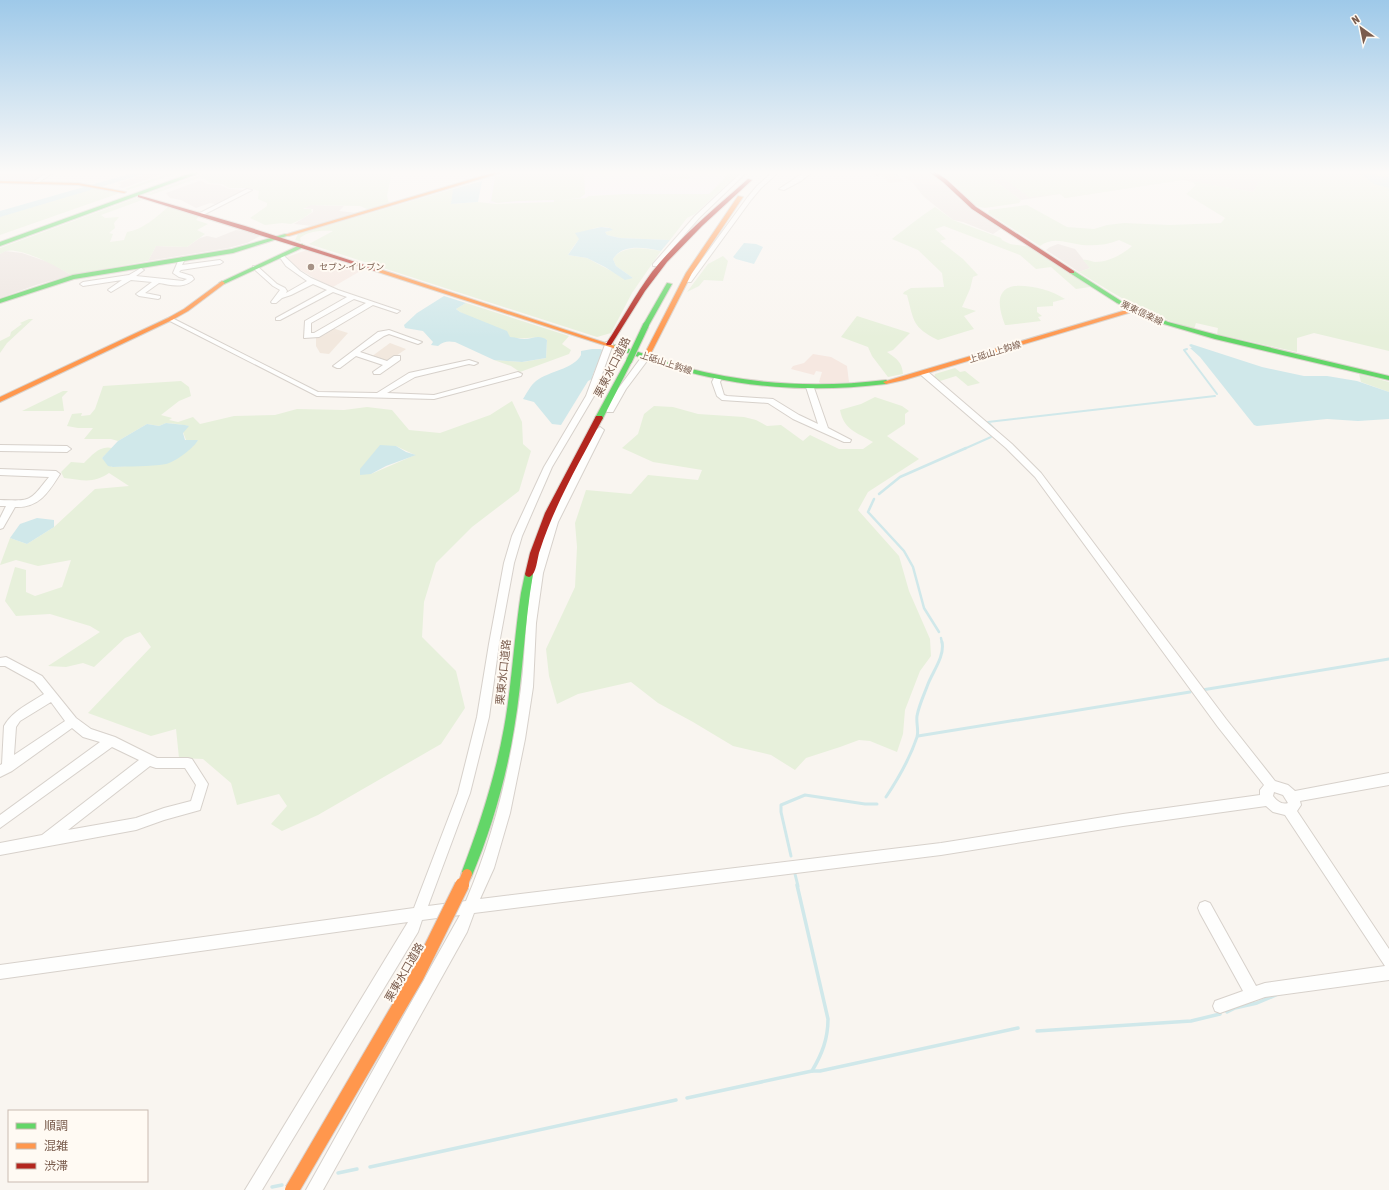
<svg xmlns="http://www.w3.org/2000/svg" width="1389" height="1190" font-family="'Asap Condensed','Noto Sans JP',sans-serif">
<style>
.residential{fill:#f2e8de}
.commercial{fill:#f6e8e1}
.industrial{fill:#ede5e0}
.education{fill:#f6eef6}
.green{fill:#e7f0db;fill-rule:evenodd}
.water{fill:#d0e8ea}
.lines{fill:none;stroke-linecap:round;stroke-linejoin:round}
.stream-far4{stroke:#d0e8ea;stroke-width:1.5}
.stream-far3{stroke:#d0e8ea;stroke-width:2}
.stream-far2{stroke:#d0e8ea;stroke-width:2.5}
.stream-far1{stroke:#d0e8ea;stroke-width:3}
.stream{stroke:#d0e8ea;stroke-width:3.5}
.river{fill:#d0e8ea;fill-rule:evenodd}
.street-casing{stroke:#d7d1cb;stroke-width:2}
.fast-casing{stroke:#d9d2cb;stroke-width:2}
.slow-casing{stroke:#d9d2cb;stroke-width:2}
.jam-casing{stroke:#d9d2cb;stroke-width:2}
.street{fill:#fefefd;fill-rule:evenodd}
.fast{fill:#63d668;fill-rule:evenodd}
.slow{fill:#ff974d;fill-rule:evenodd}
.jam{fill:#b3261e;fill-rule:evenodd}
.fast-bridge-casing{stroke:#dad1cc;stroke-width:8;stroke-linecap:butt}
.slow-bridge-far1-casing{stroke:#dad1cc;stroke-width:12;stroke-linecap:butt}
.slow-bridge-casing{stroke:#dad1cc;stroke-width:16;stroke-linecap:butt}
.fast-bridge{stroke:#63d668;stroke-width:6}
.slow-bridge-far1{stroke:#ff974d;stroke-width:10}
.slow-bridge{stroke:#ff974d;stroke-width:14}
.poi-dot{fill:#a69286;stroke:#fffaf3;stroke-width:1.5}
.labels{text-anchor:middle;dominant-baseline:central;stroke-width:4;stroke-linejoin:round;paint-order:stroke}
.far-poi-label{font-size:9px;fill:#7a5c4d;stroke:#fffaf3;text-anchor:start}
.far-street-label{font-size:9px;fill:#7a5c4d;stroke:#fffaf3}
.street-label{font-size:11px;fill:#7a5c4d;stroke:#fffaf3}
</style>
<rect width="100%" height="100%" fill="#f9f5f0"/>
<g class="residential">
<polygon points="332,328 348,333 329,354 320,353 316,346 316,337"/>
<polygon points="390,343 406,349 390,360 385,361 371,357"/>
</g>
<g class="commercial">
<polygon points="0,171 51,171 37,179 30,181 0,180"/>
<polygon points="881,171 889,171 904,181 890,183 879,173"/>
<polygon points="928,171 946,186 913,183 903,176"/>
<polygon points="307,250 358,268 362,270 333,287 326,285 294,266 287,257"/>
<polygon points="813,354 831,357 847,366 849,382 822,384 819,382 822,372 816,371 814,375 791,369 793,366 804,363"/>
</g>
<g class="industrial">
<polygon points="154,171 171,171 123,188 118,187 122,185 118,183"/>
<polygon points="981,171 1266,171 1253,192 1182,180 1065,198 1060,194 1021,200"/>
<polygon points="199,181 202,181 207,184 220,185 229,189 244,190 215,204 210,203 196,208 181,200 170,198 166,193"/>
<polygon points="913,183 946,186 960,200 1002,228 993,234 963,222 953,220 923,196"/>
<polygon points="310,205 344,206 339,211 358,213 312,226 294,224 313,212 313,209 303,208"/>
<polygon points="236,230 251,232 262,235 247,243 228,248 148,261 156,246 187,247 200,238 207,236 216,238"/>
<polygon points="1058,244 1075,249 1090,268 1079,272 1046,250 1050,247"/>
<polygon points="5,251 22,253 51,263 71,275 36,285 0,298 0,254"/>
</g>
<polygon class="education" points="512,171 712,171 724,179 709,194 627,194 589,196 586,198 555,200 554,202 489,203 493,177"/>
<g class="green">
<polygon points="174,171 183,171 128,190 125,189"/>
<polygon points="211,171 392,171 387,196 389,204 369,210 360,206 310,205 303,209 311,209 312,212 302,219 291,224 282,223 265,225 250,218 267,206 267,203 258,199 259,191 250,188 229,188 222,184 210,183 201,177 151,195 144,195"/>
<path d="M 515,171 L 584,171 L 585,194 L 580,198 L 561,200 L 586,198 L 589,196 L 627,194 L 709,194 L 724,179 L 729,171 L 741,171 L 695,214 L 687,218 L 670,240 L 620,238 L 607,235 L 605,232 L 612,230 C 609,227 607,227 603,227 C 587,226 576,242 568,255 L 587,258 L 615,273 L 633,278 L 616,266 L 613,259 C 623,244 645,248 661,251 L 632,293 L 611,333 L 597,337 L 309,244 L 333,231 C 324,230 307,231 300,238 L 301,242 L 295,240 L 298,234 L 453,189 L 452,204 L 478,202 L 496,204 L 554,202 L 554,200 L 517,201 L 497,203 L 491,201 L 495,177 Z"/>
<polygon points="936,171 981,171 1021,200 1019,203 985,208 979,207 972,203 955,185"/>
<polygon points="993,171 1190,171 1182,180 1065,198 1060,194 1029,197"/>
<path d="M 1266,171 L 1389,171 L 1389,351 L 1314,333 L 1297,338 L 1297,352 L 1217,334 L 1218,328 L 1196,323 L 1194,329 C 1150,316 1117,296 1079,272 L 1090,268 L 1083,260 C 1088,259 1091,262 1095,262 C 1109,262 1123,254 1132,246 L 1119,240 C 1107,245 1095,246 1082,245 C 1067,243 1053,236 1040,246 L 988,213 L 989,210 L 1027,205 L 1067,227 L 1094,229 L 1107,225 L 1124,223 L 1170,225 L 1221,223 L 1225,218 L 1186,194 L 1196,185 L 1191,181 L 1253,192 Z"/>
<polygon points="688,173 690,179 660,180 659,175"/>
<polygon points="96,188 120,193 0,235 0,215"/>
<path d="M 136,198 L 142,200 L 101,215 L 105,218 L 119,217 L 114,223 L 115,228 L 109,233 L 113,234 L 110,242 L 124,240 L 127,232 C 142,230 157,217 168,207 L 199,216 L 196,220 L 208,224 L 197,230 L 205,234 L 187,247 L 156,246 L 148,261 L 71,275 C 58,267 21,247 6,251 C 4,252 2,253 0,254 L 0,248 Z"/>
<path d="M 935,207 L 953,220 L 1001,238 L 1002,240 L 1010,244 L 1031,247 L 1090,287 L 1076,289 L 1051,267 L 1036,269 L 1020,255 L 944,226 L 935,229 L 946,239 L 940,241 L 963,259 L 978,275 L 973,277 L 970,289 L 962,307 L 976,311 L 964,316 L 974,329 L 938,340 C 912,327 914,321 907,295 L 903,294 L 904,292 L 911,288 L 944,287 L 942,273 L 918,250 L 892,239 C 906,228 921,216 935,207 Z"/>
<polygon points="723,256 728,261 723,281 704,280 699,286 687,292 708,264"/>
<path d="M 1014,286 C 1032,285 1050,290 1065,299 L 1053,302 L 1053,306 L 1037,307 L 1037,312 L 1042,316 L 1038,317 L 1041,321 L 1007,325 L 1005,325 C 1000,311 993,290 1014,286 Z"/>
<path d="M 466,303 L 569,336 L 562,344 L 571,350 L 569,354 L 520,372 L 511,366 L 494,360 L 523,362 L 546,358 L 547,340 C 535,334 523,341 510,337 C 494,331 475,320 460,312 L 456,309 Z"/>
<path d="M 857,316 L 910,333 L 893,350 L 887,352 C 897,359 902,362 903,374 L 888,377 L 872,356 L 868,347 L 841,337 Z"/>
<polygon points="29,319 33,319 7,343 0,353 0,341 10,336 11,332 22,324 20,323"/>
<polygon points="955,368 960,372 965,371 980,383 968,386 956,376 937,382 934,378 935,374"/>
<polygon points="1359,374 1389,382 1389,392 1361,382"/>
<path d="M 181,381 L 189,387 L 191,396 L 179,401 L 161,415 L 172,418 L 169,420 L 178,422 L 193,417 L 200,424 L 234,416 L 275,415 L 297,409 L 344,410 L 367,407 L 392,410 L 409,430 L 440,433 L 490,415 L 512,401 L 522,422 L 523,444 L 531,451 L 519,491 L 472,527 L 436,563 L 424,602 L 422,637 L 456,671 L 465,708 L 441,744 L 318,815 L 282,831 L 271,824 L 287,806 L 279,794 L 237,805 L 231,783 L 203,759 L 179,758 L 176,729 L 151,736 L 88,713 L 151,647 L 140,632 L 125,638 L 94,667 L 83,663 L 66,667 L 48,666 L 100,632 L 90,626 L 50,614 L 16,616 L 5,601 L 15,567 L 26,570 L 26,592 L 35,596 L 62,587 L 71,560 L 38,566 L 16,560 L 0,565 L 10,538 L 27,544 L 54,527 L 95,489 L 129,486 L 109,473 C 93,484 83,480 64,478 L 61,472 L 71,462 L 84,463 C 92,455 100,445 112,448 L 102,458 L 112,467 L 127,466 L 198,440 L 186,440 L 183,432 L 188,426 L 177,424 L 166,423 L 159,426 L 147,424 L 118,441 L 111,439 L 84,439 L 93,428 L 78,428 L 67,426 L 72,414 L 82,413 L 81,416 L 90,415 L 95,409 L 103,386 ZM 396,446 L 415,455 L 371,474 Z"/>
<polygon points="63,391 68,391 62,397 64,411 22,411"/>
<path d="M 875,397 L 902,406 L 909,411 L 905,414 L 905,424 L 887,436 L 919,459 L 868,492 L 858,510 L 899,556 L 909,591 L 930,639 L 931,656 L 920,671 L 905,710 L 903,734 L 897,752 L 870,741 L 859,740 L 840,747 L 806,758 L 795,770 L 771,755 L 733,746 L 693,722 L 658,703 L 631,682 L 578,694 L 557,704 L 549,676 L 546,649 L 575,587 L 577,547 L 575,523 L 586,490 L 631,494 L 648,475 L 698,480 L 702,470 L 653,462 L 622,448 L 638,434 L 644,414 L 654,406 L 673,407 L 698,414 L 744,417 L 756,420 L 767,426 L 781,425 L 803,441 L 810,435 L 839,449 L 863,449 L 873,442 C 856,432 844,430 840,410 L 861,404 Z"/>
</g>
<g class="water">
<polygon points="1340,171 1374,171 1378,176 1389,177 1389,188 1374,184 1362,175"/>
<polygon points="482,181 478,202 451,204 453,189"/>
<path d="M 601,227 L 610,228 L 613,230 L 605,232 L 607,235 L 620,238 L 670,240 L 661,251 C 645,248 623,243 613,259 L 616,266 L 633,278 L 625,280 L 605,267 L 587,258 L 568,255 L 579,239 L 575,233 Z"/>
<polygon points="744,243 756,244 763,247 754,264 736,259 733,257"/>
<path d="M 444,296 L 466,303 L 456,309 L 460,312 L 507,331 L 510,337 C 515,337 519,339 524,339 C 533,339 539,334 547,340 L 546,358 L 522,362 L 494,360 L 455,342 C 448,341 444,341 438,346 L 431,345 L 433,342 L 423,331 L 405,328 L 404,325 L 417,313 Z"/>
<polygon points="1191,344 1262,367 1304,376 1327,376 1357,381 1389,392 1389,419 1358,421 1327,419 1257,426 1254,425 1200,357 1190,348 1192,348 1189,345"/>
<path d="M 592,349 L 601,349 L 604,352 C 600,362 594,368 592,379 L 588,381 L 561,425 L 552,424 L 534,402 L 523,399 C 527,393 530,386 536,381 C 549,371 574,369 581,355 L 581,351 Z"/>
<path d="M 166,423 L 185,425 L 189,426 L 183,433 L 185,440 L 198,440 C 194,448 175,462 166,464 C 149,467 130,466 113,467 L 108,466 L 102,458 L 118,441 L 147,424 L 159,426 Z"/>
<polygon points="380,445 396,446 406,452 416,455 386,466 371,474 360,475 360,469"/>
<polygon points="37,518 54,520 54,527 27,544 10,538 20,524"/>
</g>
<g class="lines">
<polyline class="stream-far4" points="891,171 898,176"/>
<g class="stream-far3">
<polyline points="1187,349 1184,350 1217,394"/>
<polyline points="999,434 988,422 1215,396"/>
<polyline points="964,449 991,437"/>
</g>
<g class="stream-far2">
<polyline points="879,494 900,477 966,448"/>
<polyline points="874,499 868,512 904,551 913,567 924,608 939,632"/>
<polyline points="941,638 942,643"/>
</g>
<g class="stream-far1">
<polyline points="1202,690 1389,659"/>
<polyline points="918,736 1190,692"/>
<path d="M 886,797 C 898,779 910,758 917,737 C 919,731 916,723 917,716 C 919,705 924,695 928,684 C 933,671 945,656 942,642"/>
<polyline points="791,856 781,812 781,805 805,795 865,804 877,804"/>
<polyline points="795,874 798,886"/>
</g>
<g class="stream">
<polyline points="1227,1012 1235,1008 1257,1003 1276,995"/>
<polyline points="1037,1031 1191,1021 1220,1014"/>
<polyline points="812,1071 820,1071 1018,1028"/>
<path d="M 687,1098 L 812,1071 C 822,1054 828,1039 828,1019 L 797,885"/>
<polyline points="370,1167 676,1100"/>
<polyline points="338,1173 357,1169"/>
<polyline points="272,1187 282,1185"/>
</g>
<polygon class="river" points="140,171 154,171 0,217 0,211"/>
<g class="street-casing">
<g id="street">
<polygon points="50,171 56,171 36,184 31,183"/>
<polygon points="743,171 748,171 699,218 657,266 653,266 653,264 695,216"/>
<polygon points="774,171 780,171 761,188 751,200 691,282 687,282 687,280 747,198 757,186"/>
<polygon points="806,171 812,172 801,181 784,190 779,189"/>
<polygon points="872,171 881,171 877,175"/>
<polygon points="247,189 252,190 203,215 198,214"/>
<path d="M 282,254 L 300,271 L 311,278 L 338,290 L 400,311 L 397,313 L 373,305 L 319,337 L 304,338 L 305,321 L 347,297 L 333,292 L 280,320 L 276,320 L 276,318 L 327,290 L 313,284 L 291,295 L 282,298 L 276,303 L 272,303 L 271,302 L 280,290 L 273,286 L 253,268 L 253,266 L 257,266 L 277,284 L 285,288 L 287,291 L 286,293 L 307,281 L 286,266 L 279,256 ZM 354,299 L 366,303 L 314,333 L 311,333 L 311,323 Z"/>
<path d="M 182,257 L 185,259 L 182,265 L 220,260 L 223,262 L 220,264 L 181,270 L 179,272 L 192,276 L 194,279 C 184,289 172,285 159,283 L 145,293 L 160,296 L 160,298 L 158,299 L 139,296 L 136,294 L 152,282 L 131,280 L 111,292 L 108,290 L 109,289 L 122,280 L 83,286 L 80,284 L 83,282 L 129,275 L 141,268 L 144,270 L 136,276 L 183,281 L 187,279 L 179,277 L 173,273 L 179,259 Z"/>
<polygon points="170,317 318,392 377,393 409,373 469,360 478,363 474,365 469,364 415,377 387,393 434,395 518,372 522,374 521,376 434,399 317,396 168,320 167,319"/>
<polygon points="389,330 422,342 418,344 389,334 384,336 360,352 387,361 394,356 400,356 400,360 380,374 374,374 373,372 383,365 356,356 340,368 337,368 333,366 378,332"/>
<path d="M 606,342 L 609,342 L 613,344 L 594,396 L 552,467 L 522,536 L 514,563 L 499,644 L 489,717 L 470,793 L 428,906 L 466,901 C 495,833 512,761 521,688 C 526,650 525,611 533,574 C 544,522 572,476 596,430 L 600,427 L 604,430 L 558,522 L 543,573 L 536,623 L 533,687 L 525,739 L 510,813 L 494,868 L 480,899 L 941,843 L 1123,814 L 1260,795 L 1260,790 L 1264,785 L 1218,727 L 1035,477 L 1006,448 L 921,375 L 921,371 L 927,371 L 1012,444 L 1041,473 L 1226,719 L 1275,781 L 1288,785 L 1295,791 L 1389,773 L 1389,785 L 1300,801 L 1301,805 L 1297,811 L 1389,949 L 1389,980 L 1265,997 L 1220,1013 L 1215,1011 L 1213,1006 L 1215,1001 L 1243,991 L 1200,913 L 1198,908 L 1200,903 L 1205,901 L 1210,903 L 1256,986 L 1265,983 L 1385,966 L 1285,815 L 1273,812 L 1266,806 L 1123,826 L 941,855 L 474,913 L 467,932 L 323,1190 L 306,1190 L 460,915 L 422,920 L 418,932 L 262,1190 L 245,1190 L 408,922 L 0,979 L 0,965 L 414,908 L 458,793 L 477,717 L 489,644 L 504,563 L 512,536 L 544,467 L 586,396 ZM 1274,792 L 1283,795 L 1288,803 C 1282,805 1277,801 1273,796 Z"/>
<polygon points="643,355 649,355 650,357 626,389 613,412 607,412 606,410 618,389"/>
<polygon points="715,376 721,376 722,378 720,382 724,395 727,396 773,399 799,415 818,424 806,387 810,385 813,385 828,428 851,440 850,442 844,442 793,419 768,403 722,400 717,396 712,382"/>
<polygon points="0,445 67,446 71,449 67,452 0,451"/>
<path d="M 0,469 L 56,471 L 60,474 C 48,493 39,508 15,507 L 3,528 L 0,529 L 0,518 L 6,506 L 0,506 L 0,500 C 32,501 29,502 49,477 L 0,475 Z"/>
<path d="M 6,657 L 42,676 L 76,718 L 91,729 L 115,737 L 157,758 L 188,758 L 192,759 L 208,784 L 200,810 L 164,820 L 136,830 L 0,855 L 0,843 L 42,835 L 139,760 L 112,747 L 0,828 L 0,815 L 100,742 L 83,737 L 72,728 L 12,771 L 0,777 L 0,765 L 2,764 L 4,726 C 12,711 30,703 44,694 L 34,682 L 5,666 L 0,666 L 0,658 ZM 51,702 L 65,721 L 14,755 L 16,727 L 20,721 ZM 150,766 L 156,768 L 185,768 L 196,785 L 191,801 L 164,808 L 136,818 L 68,830 Z"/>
</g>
</g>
<g class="fast-casing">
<g id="fast">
<polygon points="197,171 205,171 0,246 0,242"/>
<polygon points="285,234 290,235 233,253 74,279 0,303 0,299 73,275 232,249"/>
<polygon points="302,244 305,246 304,247 224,284 219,283"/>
<polygon points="1070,271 1074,271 1121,301 1168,322 1217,335 1389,376 1389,380 1215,339 1164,324 1117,303 1070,273"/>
<polygon points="667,283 672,284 649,325 644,326 643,325"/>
<path d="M 615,345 C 639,351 663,362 687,368 C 753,385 819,388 886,380 L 889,382 L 886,384 C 827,391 768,390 709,377 C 676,370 645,359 613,348 L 613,346 Z"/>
<polygon points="629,359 632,361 603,418 602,420 596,420 595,418 626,361"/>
<path d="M 529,571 L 533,574 C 524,625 523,677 514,729 C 506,779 491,831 471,878 L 467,880 L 463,878 L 461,874 C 479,827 495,778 504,728 C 512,684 514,638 521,593 L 525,574 Z"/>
</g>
</g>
<g class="slow-casing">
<g id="slow">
<polygon points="499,171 507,171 289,236 284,235"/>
<polygon points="0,181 78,183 126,192 124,193 78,185 0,183"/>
<polygon points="738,196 743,197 692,273 649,357 648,358 644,358 643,357 686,273"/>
<polygon points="375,269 379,269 618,347 613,348 375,271"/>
<polygon points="222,281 225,283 224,284 188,311 172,320 0,402 0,397 168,318 184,309"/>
<polygon points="1133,308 1135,309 1135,311 904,380 886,384 883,382"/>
</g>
</g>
<g class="jam-casing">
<g id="jam">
<polygon points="928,171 934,171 947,180 976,207 1074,271 1074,273 1070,273 972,209 943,182"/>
<path d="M 748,179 L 752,180 L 702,226 L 667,262 L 645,291 L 611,345 L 607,345 L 606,344 C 622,320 635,295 652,272 C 680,237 715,208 748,179 Z"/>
<polygon points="138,195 245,226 380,270 375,271 138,197"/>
<path d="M 596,416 L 602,416 L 603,418 C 580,461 555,504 540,550 C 537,557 537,575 529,577 L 526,576 L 525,574 L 530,553 L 545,513 Z"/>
</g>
</g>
<use href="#street" class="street"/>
<use href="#fast" class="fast"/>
<use href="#slow" class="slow"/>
<use href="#jam" class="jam"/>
<g class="fast-bridge-casing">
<polyline id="fast-bridge" points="629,361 646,325"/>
</g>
<g class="slow-bridge-far1-casing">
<polyline id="slow-bridge-far1" points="462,886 467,874"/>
</g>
<g class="slow-bridge-casing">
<polyline id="slow-bridge" points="292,1190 417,976 462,885"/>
</g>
<use href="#fast-bridge" class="fast-bridge"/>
<use href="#slow-bridge-far1" class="slow-bridge-far1"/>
<use href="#slow-bridge" class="slow-bridge"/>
</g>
<linearGradient id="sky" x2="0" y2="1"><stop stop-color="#9ec9e9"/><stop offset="0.51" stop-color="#fcfaf8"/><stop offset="1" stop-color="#fcfaf8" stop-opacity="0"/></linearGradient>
<rect width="1389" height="338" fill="url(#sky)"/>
<circle class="poi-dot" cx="311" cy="267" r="4"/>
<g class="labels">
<g class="far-poi-label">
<text x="319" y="267">セブン-イレブン</text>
</g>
<g class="far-street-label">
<text transform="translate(1142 313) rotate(25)">栗東信楽線</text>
<text transform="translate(995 352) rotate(-17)">上砥山上鈎線</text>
<text transform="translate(666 363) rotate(18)">上砥山上鈎線</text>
</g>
<g class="street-label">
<text transform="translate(612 367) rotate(-63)">栗東水口道路</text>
<text transform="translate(503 672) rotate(-84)">栗東水口道路</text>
<text transform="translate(404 972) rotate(-60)">栗東水口道路</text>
</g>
</g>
<rect x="8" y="1110" width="140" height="72" fill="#fffaf3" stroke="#cabbb1"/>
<rect x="16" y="1123" width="20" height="6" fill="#63d668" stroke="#cabbb1"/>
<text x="44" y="1130" font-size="12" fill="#7a5c4d">順調</text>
<rect x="16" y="1143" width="20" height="6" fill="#ff974d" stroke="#cabbb1"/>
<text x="44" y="1150" font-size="12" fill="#7a5c4d">混雑</text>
<rect x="16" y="1163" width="20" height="6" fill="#b3261e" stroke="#cabbb1"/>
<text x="44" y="1170" font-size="12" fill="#7a5c4d">渋滞</text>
<g transform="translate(1361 28) rotate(327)" stroke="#fffaf3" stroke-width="3" paint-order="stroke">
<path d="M0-3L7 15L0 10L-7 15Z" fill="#7a5c4d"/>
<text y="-6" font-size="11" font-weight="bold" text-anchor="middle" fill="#7a5c4d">N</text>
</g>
</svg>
